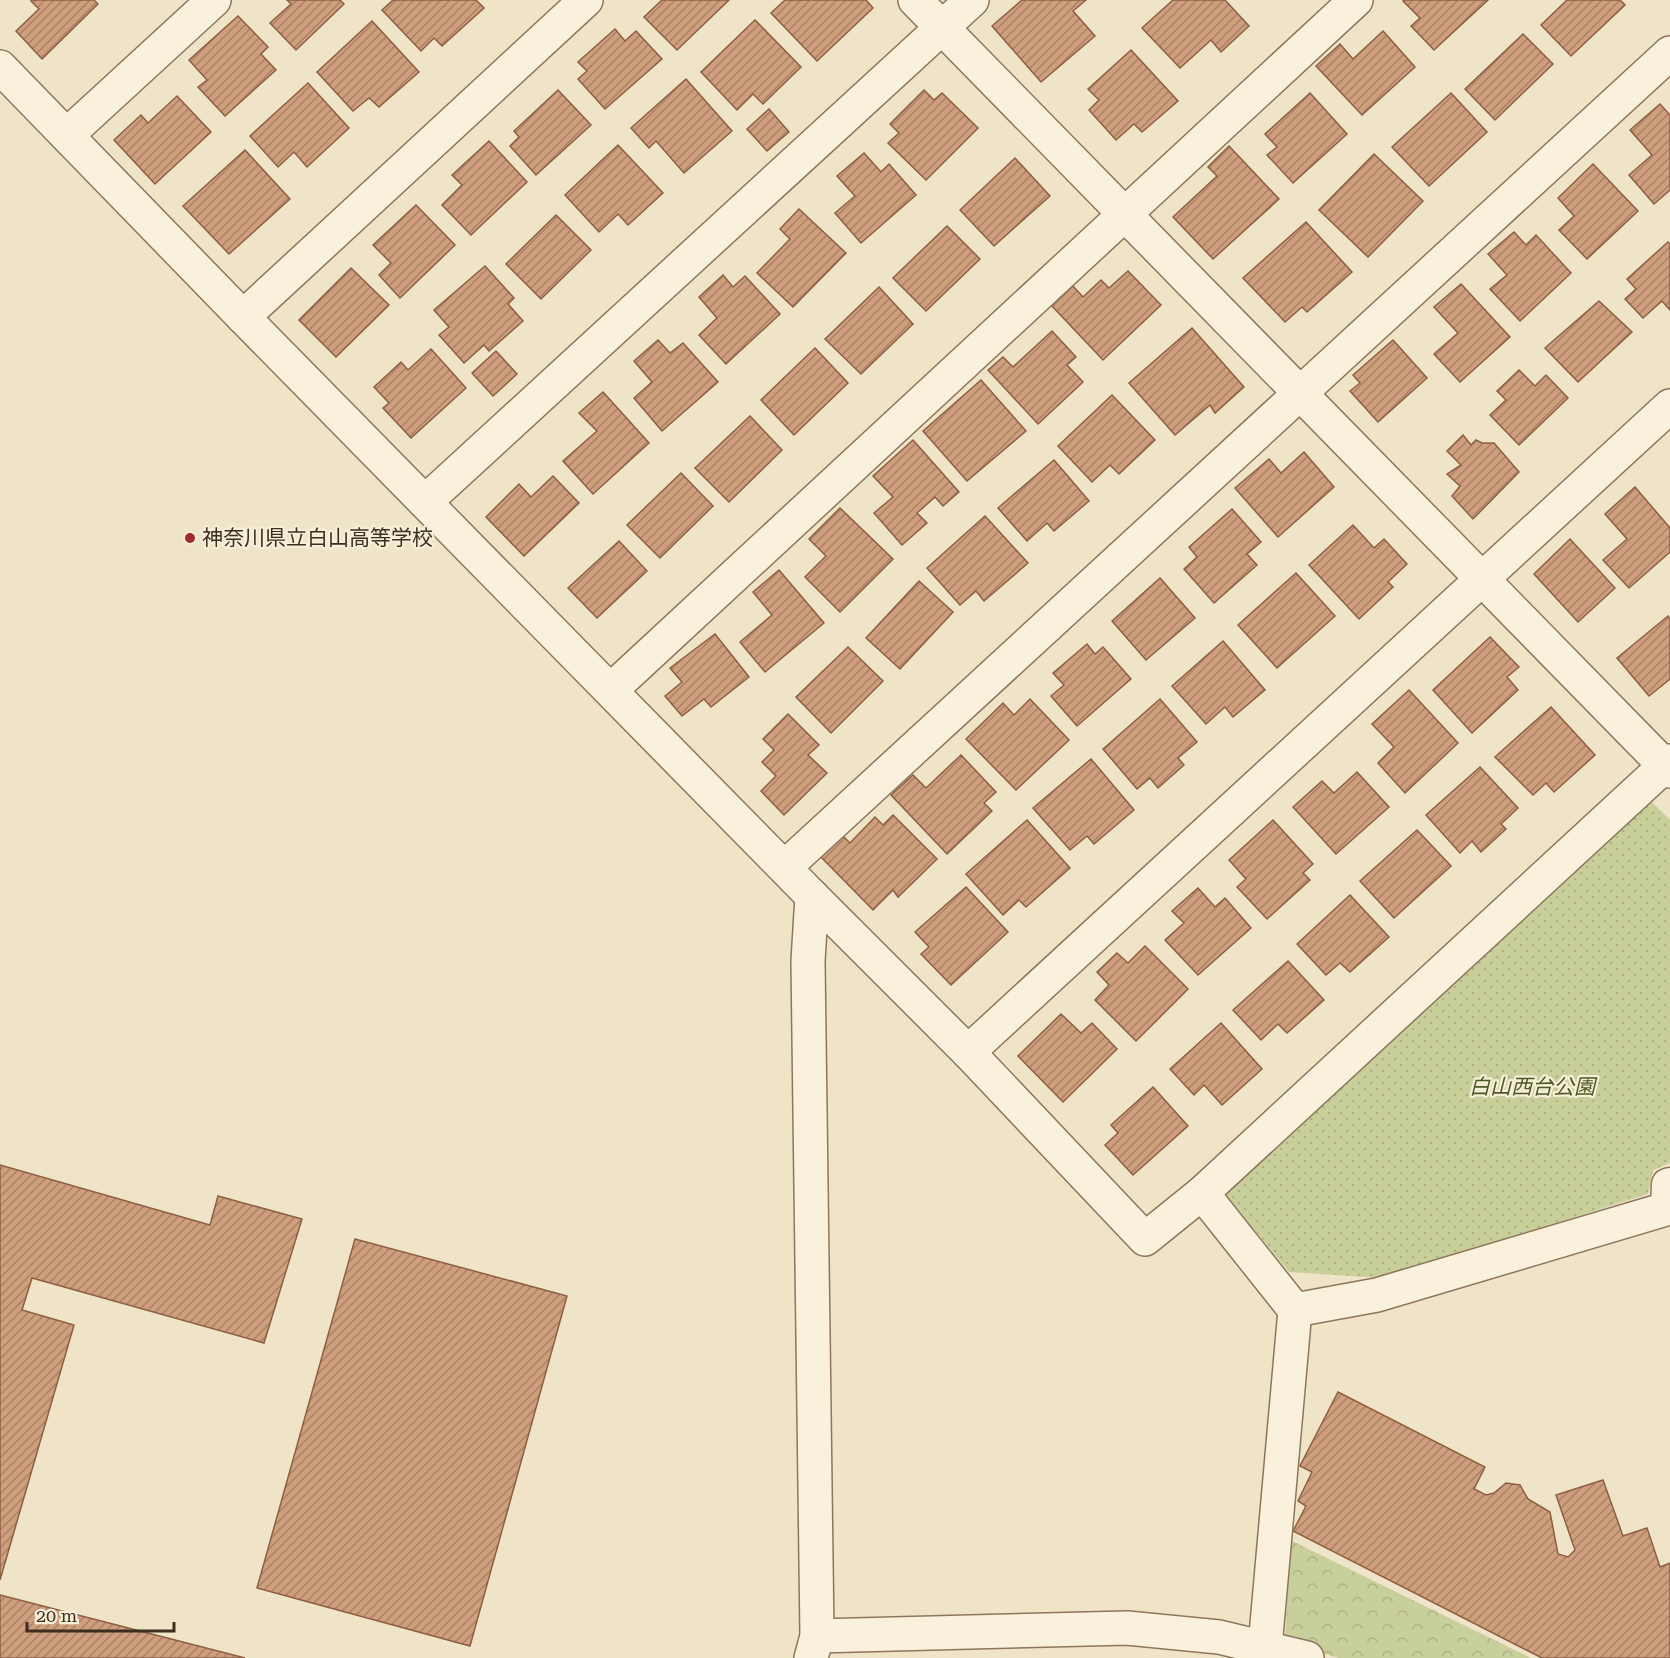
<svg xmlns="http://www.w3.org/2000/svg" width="1670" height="1658" font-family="'Roboto Serif','Noto Sans JP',serif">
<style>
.forest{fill:url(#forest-crowns)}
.park{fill:url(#park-dots)}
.building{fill:url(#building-hatch);stroke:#8d5f41;stroke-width:1.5}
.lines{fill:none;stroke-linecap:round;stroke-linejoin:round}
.service-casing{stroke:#8d765c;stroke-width:33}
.minor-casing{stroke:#8d765c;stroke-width:36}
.service{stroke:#faf1dc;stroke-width:30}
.minor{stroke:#faf1dc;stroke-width:33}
.poi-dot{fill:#9e2a2b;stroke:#f7eed8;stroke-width:2}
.labels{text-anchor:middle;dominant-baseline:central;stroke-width:4.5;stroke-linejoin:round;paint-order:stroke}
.poi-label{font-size:21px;fill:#3d2e20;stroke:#f7eed8;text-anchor:start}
.park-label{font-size:21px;font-style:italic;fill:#4d5a26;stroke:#f7eed8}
</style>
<defs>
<pattern id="forest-crowns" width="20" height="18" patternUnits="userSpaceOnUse" patternTransform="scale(1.5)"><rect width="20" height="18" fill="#c9cf9b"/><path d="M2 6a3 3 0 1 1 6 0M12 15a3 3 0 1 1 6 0" fill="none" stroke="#aeb285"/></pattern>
<pattern id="park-dots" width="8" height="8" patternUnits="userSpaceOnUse" patternTransform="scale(1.5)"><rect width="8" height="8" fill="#c9cf9b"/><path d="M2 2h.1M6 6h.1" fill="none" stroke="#aeb285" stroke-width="1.8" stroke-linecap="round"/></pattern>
<pattern id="building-hatch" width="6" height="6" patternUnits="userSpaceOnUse" patternTransform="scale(1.5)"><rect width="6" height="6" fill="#cf9f7d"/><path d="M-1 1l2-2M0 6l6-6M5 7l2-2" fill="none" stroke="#a98266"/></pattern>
</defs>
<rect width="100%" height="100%" fill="#f0e4c8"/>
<polygon class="forest" points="1290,1540 1531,1658 1339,1658 1285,1642"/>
<polygon class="park" points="1647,797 1670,820 1670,1163 1653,1170 1648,1194 1381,1278 1289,1272 1220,1188"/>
<g class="building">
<polygon points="32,0 94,0 98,4 42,59 16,31 39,9 31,1"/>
<polygon points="287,0 340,0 344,4 296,50 270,23 291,4"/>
<polygon points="393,0 476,0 484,8 442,46 434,38 421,51 382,10"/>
<polygon points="662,0 729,0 677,50 644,17"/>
<polygon points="785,0 866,0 873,8 817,61 771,13"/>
<polygon points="1022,0 1086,0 1073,11 1095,36 1041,82 992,26"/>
<polygon points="1173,0 1225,0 1249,26 1221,52 1211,40 1180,68 1142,28"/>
<polygon points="1404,0 1488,0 1434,50 1411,26 1420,18 1403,1"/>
<polygon points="1567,0 1620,0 1625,5 1571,56 1541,25"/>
<polygon points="238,16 268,47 261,54 276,70 225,116 198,87 207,80 189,60"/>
<polygon points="755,20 801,67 763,104 753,94 737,110 701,72"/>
<polygon points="372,21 419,72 379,107 369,98 353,111 317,72"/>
<polygon points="615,29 625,41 636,31 662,59 605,109 578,79 587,71 578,62"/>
<polygon points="1383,31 1415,67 1362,115 1316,66 1340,44 1353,59"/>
<polygon points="1523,34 1553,64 1495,120 1465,89"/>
<polygon points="1131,50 1178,101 1142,132 1134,124 1116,140 1089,110 1099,100 1088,89"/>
<polygon points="686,79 732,131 684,173 656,141 649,148 631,128"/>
<polygon points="308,83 349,128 307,167 294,152 278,167 250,136"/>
<polygon points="558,90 591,125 536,175 510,146 519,137 514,131"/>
<polygon points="924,90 934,100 942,93 978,128 926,180 888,143 899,133 890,124"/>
<polygon points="1310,93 1347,134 1293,183 1267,155 1277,147 1265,134"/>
<polygon points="1451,93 1487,132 1429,186 1392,147"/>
<polygon points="177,96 211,132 155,184 114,140 141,115 148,123"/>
<polygon points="1660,104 1670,115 1670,190 1654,204 1629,175 1652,155 1630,130"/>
<polygon points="769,109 789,132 767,151 747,129"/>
<polygon points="489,141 527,182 471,235 442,205 462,185 452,175"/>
<polygon points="618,145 663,193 628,225 618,214 599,232 565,195"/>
<polygon points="1229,146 1279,199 1213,259 1173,217 1217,176 1208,167"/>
<polygon points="245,150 290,199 229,254 183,206"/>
<polygon points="864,153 881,172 889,164 916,195 861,243 835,213 855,196 837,176"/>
<polygon points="1374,154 1423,201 1368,257 1319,210"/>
<polygon points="1015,158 1050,196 994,246 960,210"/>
<polygon points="1593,164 1638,211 1587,259 1559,230 1574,216 1558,198"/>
<polygon points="416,205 455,245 400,298 379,275 391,263 373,245"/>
<polygon points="799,209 846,253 793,307 757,273 790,239 780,229"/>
<polygon points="556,215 591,250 541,299 506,264"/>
<polygon points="1306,222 1352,272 1307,312 1302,307 1285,322 1243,278"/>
<polygon points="947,226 980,259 926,311 893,278"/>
<polygon points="1514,232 1526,245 1536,235 1571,273 1520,321 1490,289 1507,275 1488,254"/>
<polygon points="1668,242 1670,244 1670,310 1662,301 1643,318 1625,299 1636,289 1627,279"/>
<polygon points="485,266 514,298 508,304 523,321 489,351 484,345 464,363 439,335 449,327 434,310"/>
<polygon points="351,268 389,305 336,357 299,320"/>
<polygon points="1128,271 1161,305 1103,360 1051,305 1073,286 1083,297 1101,280 1109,288"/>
<polygon points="723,275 733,287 745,276 780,314 726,364 699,335 717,318 699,297"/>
<polygon points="1461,284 1510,337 1460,382 1434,354 1458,333 1434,307"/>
<polygon points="879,287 913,324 861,374 825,339"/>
<polygon points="1599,301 1632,332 1578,382 1545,348"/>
<polygon points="1192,328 1244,387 1215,413 1210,405 1175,435 1129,383"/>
<polygon points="1052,331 1076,357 1067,365 1083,382 1038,424 988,370 1003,357 1013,367"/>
<polygon points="658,340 670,353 683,343 718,382 662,431 634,398 652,382 634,361"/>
<polygon points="1393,340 1427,378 1378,422 1350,391 1360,383 1353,375"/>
<polygon points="815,348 848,383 794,435 761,400"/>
<polygon points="431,349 466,388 411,438 383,408 389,403 374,387 401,362 408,370"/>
<polygon points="496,351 517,374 493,396 472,373"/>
<polygon points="1519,370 1535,386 1546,375 1568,398 1519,445 1490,415 1506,400 1497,391"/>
<polygon points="981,380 1026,431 967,481 923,431"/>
<polygon points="603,392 649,443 593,494 563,461 597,431 579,413"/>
<polygon points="1112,395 1155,440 1119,474 1110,465 1092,482 1058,446"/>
<polygon points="750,416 782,450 729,502 695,468"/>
<polygon points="1463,435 1471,445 1476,440 1482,443 1494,443 1519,472 1473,519 1452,496 1460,486 1447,474 1461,465 1447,451"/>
<polygon points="913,440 959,492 943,506 935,497 917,513 927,523 902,545 874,513 893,497 873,476"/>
<polygon points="1304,452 1334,487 1278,537 1235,488 1269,459 1281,473"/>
<polygon points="1054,460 1089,501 1054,531 1047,523 1027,541 998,508"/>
<polygon points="681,473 713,506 660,558 627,525"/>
<polygon points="553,476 579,503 524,556 486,517 519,484 531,497"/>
<polygon points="1635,487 1670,528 1670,552 1629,588 1603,560 1627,539 1605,514"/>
<polygon points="840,508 893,559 840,612 805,577 826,556 809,539"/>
<polygon points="1232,509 1261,542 1247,554 1257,565 1214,603 1184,569 1197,557 1189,547"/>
<polygon points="985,516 1028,563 984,601 976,591 960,605 927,568"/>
<polygon points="1353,525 1374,548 1384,539 1407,564 1388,582 1393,587 1359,619 1309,565"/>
<polygon points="1570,539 1615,588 1578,622 1534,574"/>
<polygon points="619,541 647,571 597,618 568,588"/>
<polygon points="779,570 824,623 765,672 740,642 772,615 753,592"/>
<polygon points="1296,573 1335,616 1277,668 1238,625"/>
<polygon points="1160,578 1195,618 1146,660 1112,621"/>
<polygon points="919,581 953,612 900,669 866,638"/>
<polygon points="1668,616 1670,619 1670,679 1649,696 1617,658"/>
<polygon points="715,634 749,677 711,707 704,699 682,716 665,696 682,682 670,668"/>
<polygon points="1490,637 1519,667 1507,677 1518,690 1472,733 1433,690"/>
<polygon points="1223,641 1265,690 1233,717 1225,707 1206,724 1172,686"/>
<polygon points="1087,644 1095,654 1103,647 1131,679 1077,726 1051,696 1064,685 1053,673"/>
<polygon points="848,647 883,681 831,733 796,697"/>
<polygon points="1409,690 1458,743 1405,793 1378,763 1394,747 1372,724"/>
<polygon points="1030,699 1069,740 1016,790 966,739 1003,703 1014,715"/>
<polygon points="1160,699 1197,742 1178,758 1184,765 1158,788 1150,778 1137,789 1103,749"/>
<polygon points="1551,707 1595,755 1554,792 1546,783 1533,795 1495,757"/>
<polygon points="788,714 819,745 808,755 827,773 784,815 761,791 776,776 762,762 774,750 763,739"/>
<polygon points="961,755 996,792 984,803 992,811 947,854 891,795 913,775 926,788"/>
<polygon points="1091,759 1134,810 1094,844 1087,836 1070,850 1033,808"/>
<polygon points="1480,767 1518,808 1501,824 1506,829 1481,852 1472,841 1460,853 1426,815"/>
<polygon points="1357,772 1389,807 1336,854 1293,807 1322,781 1334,793"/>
<polygon points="893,815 937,859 898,897 893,890 873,910 820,856 842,835 850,843 875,817 883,825"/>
<polygon points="1027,820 1070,868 1026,907 1019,900 1003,915 966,874"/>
<polygon points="1273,820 1313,864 1303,873 1310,880 1267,919 1237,887 1246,879 1229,860"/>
<polygon points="1417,830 1451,866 1394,918 1360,881"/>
<polygon points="966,887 1008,932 951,985 921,954 929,947 915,932"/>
<polygon points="1198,888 1215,907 1225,898 1251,928 1198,975 1165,940 1184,923 1172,911"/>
<polygon points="1350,895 1389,937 1350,972 1340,963 1326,975 1297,944"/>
<polygon points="1145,946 1188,989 1136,1041 1095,1000 1109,985 1097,972 1117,953 1128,963"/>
<polygon points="1288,961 1324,1000 1287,1033 1278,1024 1261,1040 1233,1010"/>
<polygon points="1061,1014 1081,1033 1092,1023 1117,1049 1063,1102 1018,1056"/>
<polygon points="1221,1023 1262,1069 1222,1105 1204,1085 1194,1095 1170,1069"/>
<polygon points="1153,1087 1188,1126 1133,1175 1105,1145 1118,1133 1111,1125"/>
<polygon points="0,1165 210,1225 218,1196 302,1219 264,1343 32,1278 22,1310 74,1325 0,1580"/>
<polygon points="355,1239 567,1296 470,1646 257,1588"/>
<polygon points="1338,1392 1485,1467 1474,1489 1486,1495 1494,1493 1506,1483 1520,1485 1528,1499 1550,1512 1558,1554 1568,1557 1575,1550 1556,1495 1603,1480 1623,1536 1647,1528 1660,1567 1670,1563 1670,1658 1542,1658 1293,1531 1306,1506 1298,1501 1312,1472 1300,1466"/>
<polygon points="0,1595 245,1658 0,1658"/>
</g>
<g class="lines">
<g class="service-casing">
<polyline id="service" points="1666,1209 1667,1184 1670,1183"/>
</g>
<g class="minor-casing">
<g id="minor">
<polyline points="915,0 1670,771"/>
<polyline points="0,67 243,317 812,896 968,1052 1145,1239 1202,1193 1295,1310 1265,1647"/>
<polyline points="67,135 214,0"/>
<polyline points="243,317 586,0"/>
<polyline points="425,502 972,0"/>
<polyline points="611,690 1356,0"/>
<polyline points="785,867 1670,53"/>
<polyline points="968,1052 1670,406"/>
<polyline points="1202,1193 1670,761"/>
<polyline points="1295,1310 1377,1295 1666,1209"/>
<polyline points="817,1636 1127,1628 1219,1637 1307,1658"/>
<polyline points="811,1658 817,1636 808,961 812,896"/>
</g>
</g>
<use href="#service" class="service"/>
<use href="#minor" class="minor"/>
</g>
<circle class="poi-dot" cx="190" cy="538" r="6"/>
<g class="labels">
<g class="poi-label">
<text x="202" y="538">神奈川県立白山高等学校</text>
</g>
<g class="park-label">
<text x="1532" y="1087">白山西台公園</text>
</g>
</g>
<path d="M27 1622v9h147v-9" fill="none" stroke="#3d2e20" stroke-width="3"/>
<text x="36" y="1622" font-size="18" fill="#3d2e20" stroke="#f7eed8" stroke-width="4.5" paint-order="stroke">20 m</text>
</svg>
